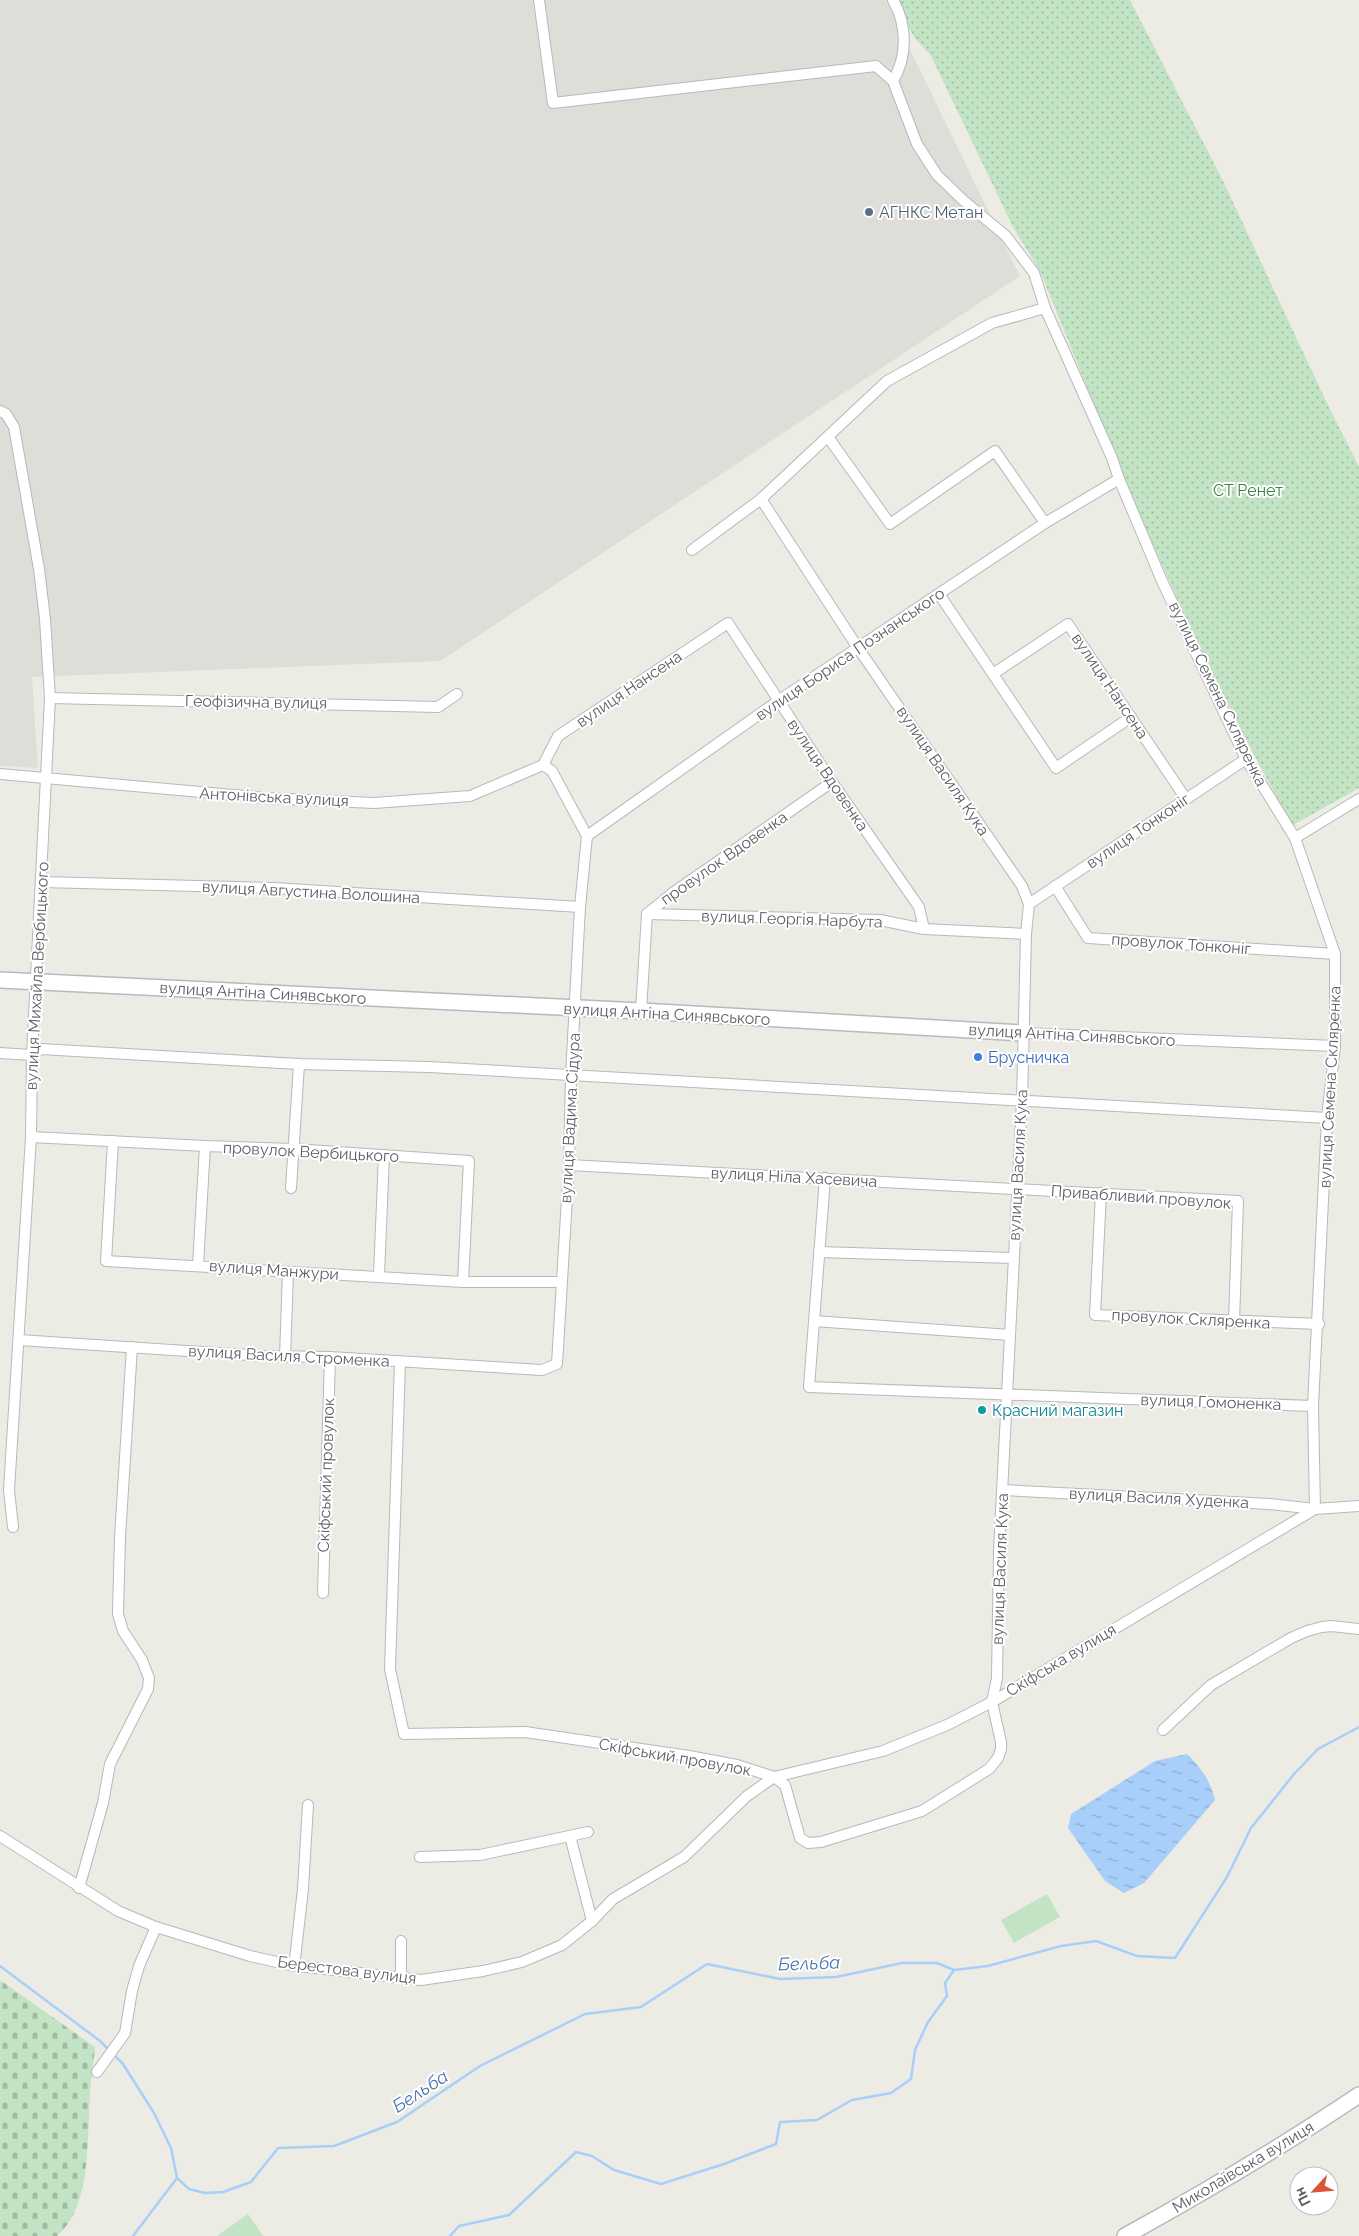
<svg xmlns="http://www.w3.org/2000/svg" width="1359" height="2236" font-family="Raleway,sans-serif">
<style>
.industrial{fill:#dfddd8}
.green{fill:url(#green-dots)}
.cemetery{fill:url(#cemetery-stones)}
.pitch{fill:#c2e3c4}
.water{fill:url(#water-ripples)}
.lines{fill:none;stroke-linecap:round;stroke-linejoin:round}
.stream{stroke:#a8cff9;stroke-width:2.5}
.street-casing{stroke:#b6b8bd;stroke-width:12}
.secondary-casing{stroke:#b7b9bf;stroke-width:18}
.street{stroke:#fff;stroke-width:10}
.secondary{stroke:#fff;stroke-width:15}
.service-dot{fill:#5c6f8a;stroke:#fff;stroke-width:2}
.shop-dot{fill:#3f7fe0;stroke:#fff;stroke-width:2}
.culture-dot{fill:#0f9aa8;stroke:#fff;stroke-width:2}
.labels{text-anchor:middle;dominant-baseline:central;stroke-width:4;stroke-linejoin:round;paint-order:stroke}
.service-label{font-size:16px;fill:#4e5e75;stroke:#fff;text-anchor:start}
.park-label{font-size:16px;fill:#3b8344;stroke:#fff}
.street-label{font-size:16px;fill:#5c5e63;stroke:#fff}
.shop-label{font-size:16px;fill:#366cbe;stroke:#fff;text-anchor:start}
.culture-label{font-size:16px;fill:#0d838f;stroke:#fff;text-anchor:start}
.water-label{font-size:18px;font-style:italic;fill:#4974b2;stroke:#fff}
</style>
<defs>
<pattern id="green-dots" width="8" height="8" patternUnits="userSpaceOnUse" patternTransform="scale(1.25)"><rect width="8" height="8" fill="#c2e3c4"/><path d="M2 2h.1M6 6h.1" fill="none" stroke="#a1bba3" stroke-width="1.8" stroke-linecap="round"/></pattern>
<pattern id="cemetery-stones" width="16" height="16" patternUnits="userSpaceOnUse" patternTransform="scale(1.25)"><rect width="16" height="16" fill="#c2e3c4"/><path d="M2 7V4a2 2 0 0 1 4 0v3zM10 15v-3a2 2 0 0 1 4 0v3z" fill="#a1bba3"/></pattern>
<pattern id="water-ripples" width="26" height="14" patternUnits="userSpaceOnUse" patternTransform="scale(1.25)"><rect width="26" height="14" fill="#a8cff9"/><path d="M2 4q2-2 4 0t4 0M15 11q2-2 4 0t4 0" fill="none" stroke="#8cabcd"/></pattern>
</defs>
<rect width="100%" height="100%" fill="#edece4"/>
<polygon class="industrial" points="0,0 886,0 1020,276 440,661 32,677 38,768 0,766"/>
<path class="green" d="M 894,0 L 1130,0 L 1223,181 L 1324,397 L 1359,467 L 1359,788 L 1293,825 C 1191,649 1116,459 1040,271 L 1013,227 L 931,56 L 914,37 Z"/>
<path class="cemetery" d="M 0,1980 L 95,2047 C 93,2070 89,2093 89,2116 C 87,2154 88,2210 57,2236 L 0,2236 Z"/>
<g class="pitch">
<polygon points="1047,1894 1060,1917 1014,1943 1001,1920"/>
<polygon points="248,2214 263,2236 217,2236"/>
</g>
<path class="water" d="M 1187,1754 C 1202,1769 1210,1780 1215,1800 L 1144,1883 L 1124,1893 L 1105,1881 L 1068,1828 L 1071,1814 L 1155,1761 Z"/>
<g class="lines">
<g class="stream">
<polyline points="0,1966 100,2041 110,2051"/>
<polyline points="114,2055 123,2064 154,2113 171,2148 177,2178 189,2189 205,2193 223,2192 251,2182 278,2148 334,2146 397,2122 480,2066 585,2014 641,2007 707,1964 780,1979 836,1977 902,1963 937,1963 954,1970"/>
<polyline points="133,2236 177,2178"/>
<polyline points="450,2236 459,2226 509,2215 576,2152 592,2156 614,2170 661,2184 724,2164 776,2144 780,2122 817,2120 852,2100 891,2093 911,2079 915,2050 928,2022 947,1996 945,1983 954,1970 988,1966 1061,1946 1096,1941 1137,1956 1175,1958 1227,1877 1251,1828 1294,1774 1318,1749 1359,1727"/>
</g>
<g class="street-casing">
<g id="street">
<polyline points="539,0 553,103 876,66 893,81 917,144 937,175 964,201 1006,236 1034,273 1045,308 1112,458 1119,479 1162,581 1246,759 1295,838 1335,954 1335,1046 1327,1118 1313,1406 1315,1509"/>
<path d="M 893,0 C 907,25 908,55 893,81"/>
<polyline points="0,411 6,414 14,427 39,569 45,619 50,698 32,1055 31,1137 9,1490 13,1527"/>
<polyline points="828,437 890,524 995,451 1045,523"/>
<polyline points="692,550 761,499 887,381 992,323 1045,308"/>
<polyline points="939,594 1056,768 1131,717"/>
<polyline points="993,674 1068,624 1186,799"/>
<polyline points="50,698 438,707 457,694"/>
<polyline points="543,765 558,736 728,623 832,782 919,907 924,929"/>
<polyline points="0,774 266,798 374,803 470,796 543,765"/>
<polyline points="587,836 778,701 1045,523 1119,479"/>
<polyline points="1295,838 1359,799"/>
<polyline points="41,882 274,888 580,907"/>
<polyline points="1055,886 1088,938 1335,954"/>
<polyline points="1029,904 1246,759"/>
<polyline points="647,914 880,920 924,929 1026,934"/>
<polyline points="641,1011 647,914 674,892 832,782"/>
<polyline points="1023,1033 1335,1046"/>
<polyline points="0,1053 32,1055 41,1049 299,1064 429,1067 1327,1118"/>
<polyline points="31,1137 205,1146 294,1149 469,1161 463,1282"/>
<polyline points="113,1141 106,1261 463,1282 562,1282"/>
<polyline points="569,1165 1238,1201 1234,1322"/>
<polyline points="825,1178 809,1387 1313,1406"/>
<polyline points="291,1188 299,1064"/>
<polyline points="1101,1193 1095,1315 1319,1324"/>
<polyline points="819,1252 1013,1258"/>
<polyline points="198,1265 205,1146"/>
<polyline points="379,1275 384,1155"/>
<polyline points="814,1321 1010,1335"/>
<polyline points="19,1340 263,1356 330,1357 542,1370 557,1364 569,1165 571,1076 580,907 587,836 552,771 543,765"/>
<polyline points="285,1357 288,1272"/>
<polyline points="400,1362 390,1669 404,1734 525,1732 689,1756 737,1765 774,1777 883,1751 947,1725 992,1702 1315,1509 1359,1506"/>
<polyline points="1003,1490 1270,1504 1315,1509"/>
<polyline points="323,1593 330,1357"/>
<polyline points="1163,1730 1211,1685 1291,1638 1307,1631 1322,1627 1331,1626 1359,1629"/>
<polyline points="0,1836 118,1911 156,1927 250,1956 290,1965 421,1980 483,1971 522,1962 562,1945 592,1921 613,1899 684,1857 747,1796 774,1777 785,1785 800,1838 808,1843 821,1842 922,1811 989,1769 998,1758 1001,1749 1001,1742 992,1702 997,1678 999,1551 1022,1101 1026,934 1029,904 1022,886 858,648 761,499"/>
<polyline points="570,1836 592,1921"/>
<polyline points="420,1857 480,1855 588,1832"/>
<polyline points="79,1888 103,1803 110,1764 148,1689 149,1678 142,1660 123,1631 118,1614 120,1537 132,1347"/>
<polyline points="290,1965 295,1959 303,1889 308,1805"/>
<polyline points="398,1977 401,1972 401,1941"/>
<polyline points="97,2072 125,2033 132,1991 139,1966 156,1927"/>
</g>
</g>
<g class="secondary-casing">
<g id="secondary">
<polyline points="0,980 641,1011 1023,1033"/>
<path d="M 1125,2236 C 1205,2192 1283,2146 1359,2095"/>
</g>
</g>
<use href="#street" class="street"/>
<use href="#secondary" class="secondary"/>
</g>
<circle class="service-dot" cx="869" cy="212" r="5"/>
<circle class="shop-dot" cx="978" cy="1057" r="5"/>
<circle class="culture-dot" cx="982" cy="1410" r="5"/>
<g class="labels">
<g class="service-label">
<text x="879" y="212">АГНКС Метан</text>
</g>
<g class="park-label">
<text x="1248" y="490">СТ Ренет</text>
</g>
<g class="street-label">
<text transform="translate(850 654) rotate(-34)">вулиця Бориса Познанського</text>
<text transform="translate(1110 686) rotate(56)">вулиця Нансена</text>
<text transform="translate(629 689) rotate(-34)">вулиця Нансена</text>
<text transform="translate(1218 694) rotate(64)">вулиця Семена Скляренка</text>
<text transform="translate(256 702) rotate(1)">Геофізична вулиця</text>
<text transform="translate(943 771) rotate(56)">вулиця Василя Кука</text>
<text transform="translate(828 775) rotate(56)">вулиця Вдовенка</text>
<text transform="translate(274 797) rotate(3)">Антонівська вулиця</text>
<text transform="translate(1138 831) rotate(-34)">вулиця Тонконіг</text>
<text transform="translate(724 858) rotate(-35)">провулок Вдовенка</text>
<text transform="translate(311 892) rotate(3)">вулиця Августина Волошина</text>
<text transform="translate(792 919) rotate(2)">вулиця Георгія Нарбута</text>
<text transform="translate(1181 944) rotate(4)">провулок Тонконіг</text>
<text transform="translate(37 976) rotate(-87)">вулиця Михайла Вербицького</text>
<text transform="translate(263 993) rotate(3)">вулиця Антіна Синявського</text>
<text transform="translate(667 1014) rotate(3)">вулиця Антіна Синявського</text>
<text transform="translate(1072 1035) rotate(3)">вулиця Антіна Синявського</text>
<text transform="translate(1330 1087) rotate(-87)">вулиця Семена Скляренка</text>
<text transform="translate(570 1118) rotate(-87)">вулиця Вадима Сідура</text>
<text transform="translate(311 1152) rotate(3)">провулок Вербицького</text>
<text transform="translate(1018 1165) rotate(-87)">вулиця Василя Кука</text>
<text transform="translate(794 1177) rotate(3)">вулиця Ніла Хасевича</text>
<text transform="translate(1141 1197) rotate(4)">Привабливий провулок</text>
<text transform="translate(274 1270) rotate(4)">вулиця Манжури</text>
<text transform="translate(1191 1319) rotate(3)">провулок Скляренка</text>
<text transform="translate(289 1356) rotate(3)">вулиця Василя Строменка</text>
<text transform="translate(1211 1402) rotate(2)">вулиця Гомоненка</text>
<text transform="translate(326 1475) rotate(-88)">Скіфський провулок</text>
<text transform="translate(1159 1498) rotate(3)">вулиця Василя Худенка</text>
<text transform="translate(1000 1569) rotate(-88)">вулиця Василя Кука</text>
<text transform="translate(1061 1660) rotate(-31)">Скіфська вулиця</text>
<text transform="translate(675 1757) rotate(10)">Скіфський провулок</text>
<text transform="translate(347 1970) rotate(7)">Берестова вулиця</text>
<text transform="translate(1243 2167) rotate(-31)">Миколаївська вулиця</text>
</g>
<g class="shop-label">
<text x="988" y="1057">Брусничка</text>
</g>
<g class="culture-label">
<text x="992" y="1410">Красний магазин</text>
</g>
<g class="water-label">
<text transform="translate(809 1963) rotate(-2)">Бельба</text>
<text transform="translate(420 2091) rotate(-33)">Бельба</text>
</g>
</g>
<g transform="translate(1314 2191) rotate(244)"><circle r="24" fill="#ffffff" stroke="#bebfc1"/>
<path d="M0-4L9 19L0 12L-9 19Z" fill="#dd5339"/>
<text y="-8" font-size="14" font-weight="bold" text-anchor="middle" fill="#5c5e63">Пн</text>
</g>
</svg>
